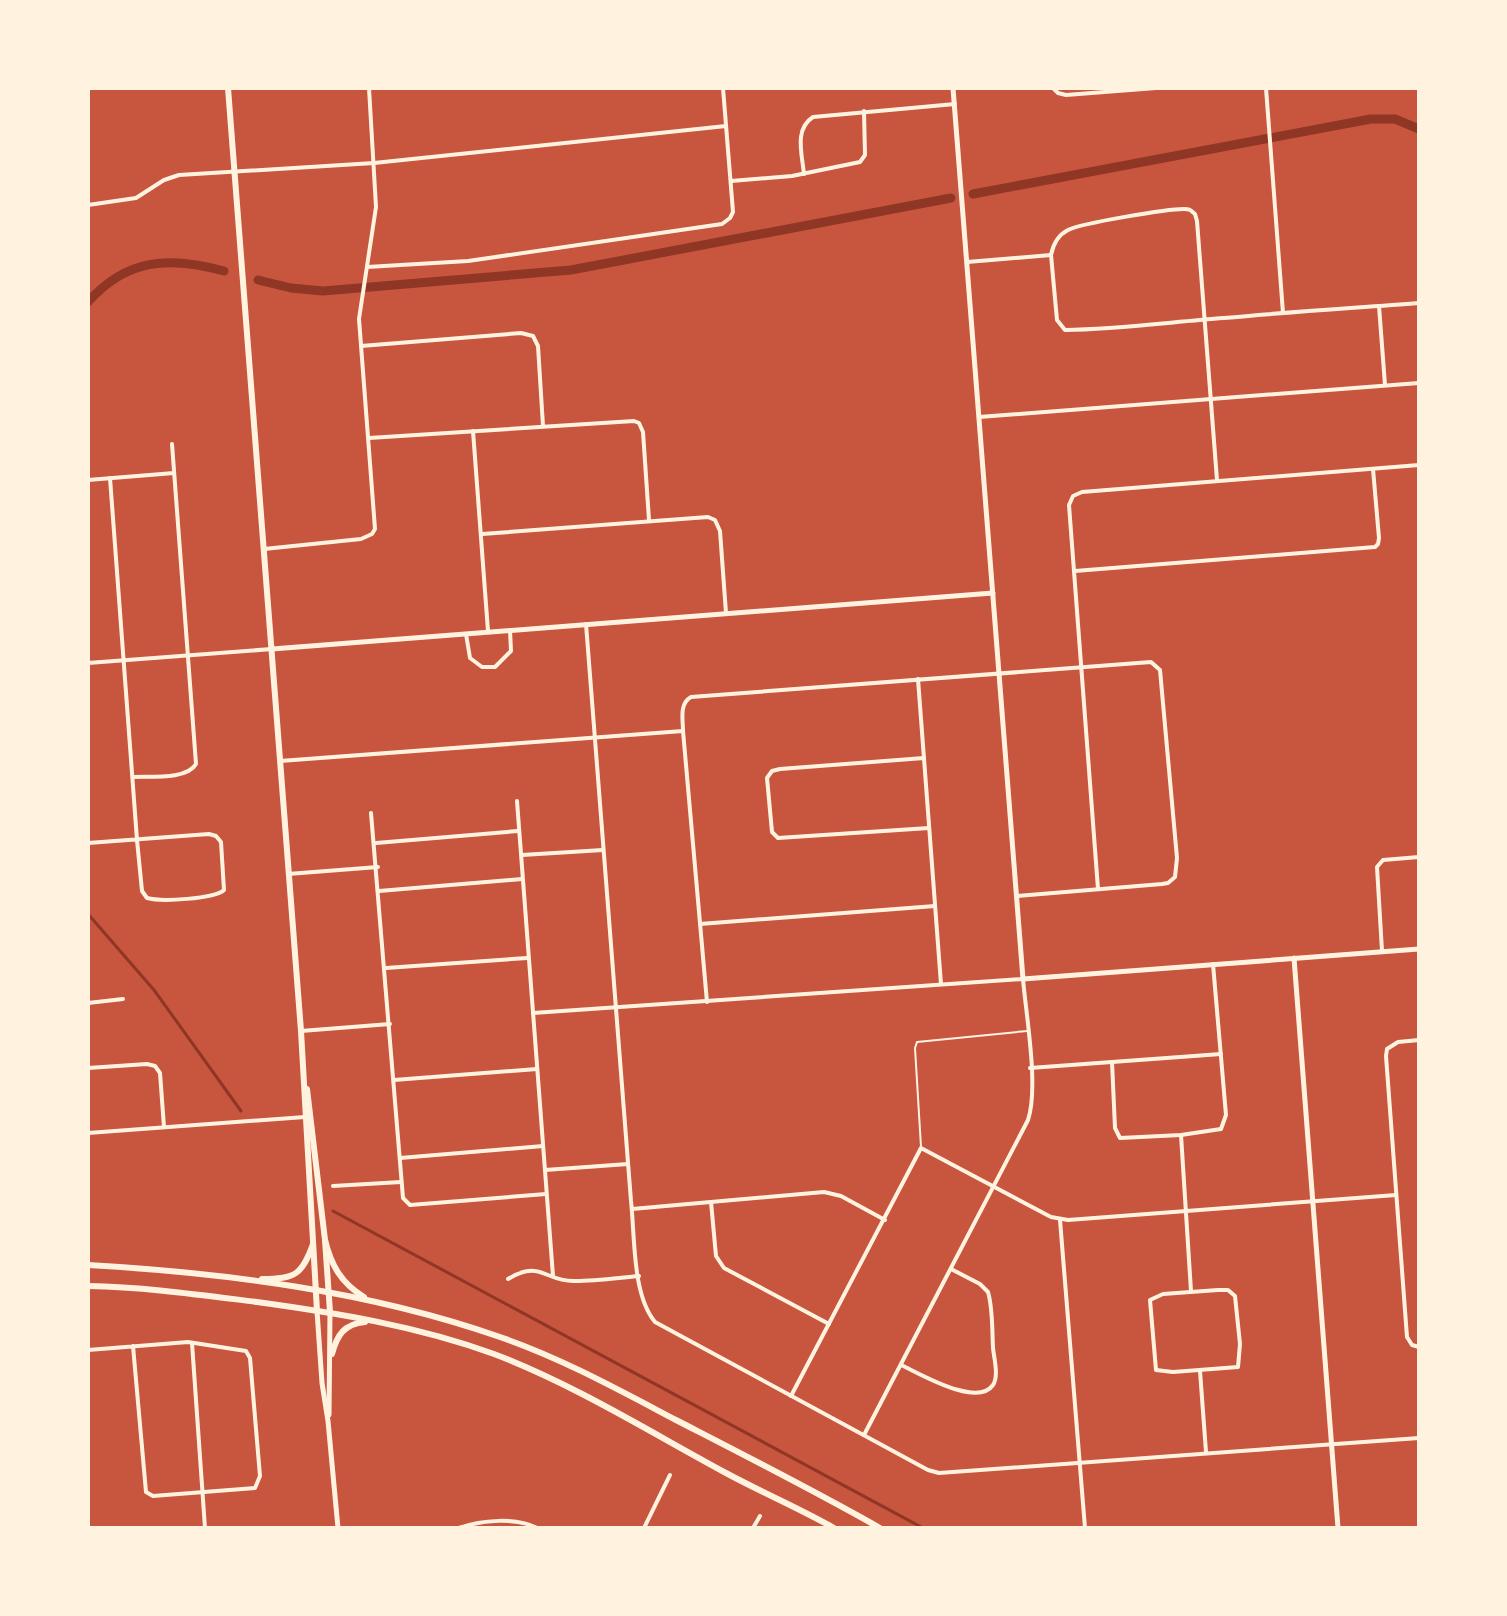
<svg xmlns="http://www.w3.org/2000/svg" width="1507" height="1616" font-family="'IBM Plex Serif',serif">
<style>
.lines{fill:none;stroke-linecap:round;stroke-linejoin:round}
.stream{stroke:#8f3625;stroke-width:3}
.canal{stroke:#8f3625;stroke-width:9}
.service{stroke:#fff3e0;stroke-width:2}
.minor{stroke:#fff3e0;stroke-width:4}
.tertiary{stroke:#fff3e0;stroke-width:5}
.secondary{stroke:#fff3e0;stroke-width:6}
.primary{stroke:#fff3e0;stroke-width:6}
</style>
<rect width="100%" height="100%" fill="#c8553d"/>
<g class="lines">
<g class="stream">
<polyline points="88,914 154,990 241,1111"/>
<polyline points="333,1211 923,1528"/>
</g>
<g class="canal">
<polyline points="973,194 1371,119 1395,119 1419,129"/>
<polyline points="258,280 291,288 323,291 571,270 951,198"/>
<path d="M 88,302 C 127,258 170,256 224,271"/>
</g>
<polyline class="service" points="921,1147 915,1048 917,1042 1027,1031"/>
<g class="minor">
<polyline points="1053,88 1058,93 1066,95 1156,88"/>
<polyline points="1266,88 1283,313"/>
<path d="M 804,174 C 802,154 794,129 813,117 L 955,104"/>
<polyline points="731,181 792,176 860,162 865,155 864,111"/>
<polyline points="88,205 136,198 164,180 179,175 374,163 726,126"/>
<polyline points="967,262 1051,255"/>
<polyline points="367,267 468,261 722,224 730,218 733,212 723,88"/>
<polyline points="1379,306 1385,385"/>
<polyline points="361,346 521,333 533,336 538,346 543,426"/>
<polyline points="979,417 1419,383"/>
<polyline points="473,431 488,631"/>
<polyline points="369,438 634,421 639,423 643,432 649,520"/>
<polyline points="88,480 174,473"/>
<path d="M 1217,480 C 1210,394 1204,307 1197,221 L 1195,214 C 1190,210 1191,209 1184,209 C 1167,209 1082,223 1068,230 C 1058,235 1053,245 1051,255 L 1057,320 L 1065,330 C 1118,329 1171,322 1224,318 C 1289,312 1354,308 1419,303"/>
<polyline points="482,534 708,517 715,520 720,531 726,613"/>
<polyline points="264,549 361,539 372,534 375,529 359,319 376,207 369,88"/>
<polyline points="1075,571 1375,547 1378,544 1379,538 1373,469"/>
<path d="M 586,624 L 631,1201 C 635,1237 632,1294 655,1322 L 928,1470 L 939,1473 L 1419,1438"/>
<polyline points="466,634 470,658 482,667 495,667 511,651 510,630"/>
<polyline points="88,663 272,649"/>
<polyline points="918,679 941,984"/>
<polyline points="924,758 780,769 772,771 767,778 772,832 778,838 929,828"/>
<polyline points="280,761 683,731"/>
<path d="M 133,777 C 150,776 187,780 196,764 L 172,444"/>
<polyline points="517,801 553,1276"/>
<polyline points="371,813 403,1198 410,1205 546,1194"/>
<path d="M 88,843 L 209,834 L 216,836 L 221,842 L 224,890 C 214,899 161,902 147,898 L 142,891 L 137,840 L 110,478"/>
<polyline points="376,843 518,831"/>
<polyline points="522,855 603,850"/>
<polyline points="288,874 378,867"/>
<polyline points="1098,889 1069,505 1073,496 1082,492 1419,465"/>
<polyline points="379,891 522,879"/>
<polyline points="700,924 935,906"/>
<polyline points="1382,951 1377,867 1383,860 1419,857"/>
<polyline points="386,968 527,958"/>
<path d="M 707,1002 L 683,731 C 683,719 679,704 691,697 L 1151,662 L 1160,670 L 1177,858 L 1175,877 L 1168,883 L 1162,884 L 1017,896"/>
<polyline points="88,1003 123,999"/>
<path d="M 533,1013 L 1023,979 C 1026,1015 1039,1087 1028,1120 L 864,1435"/>
<polyline points="301,1031 390,1024"/>
<polyline points="1419,1040 1398,1042 1387,1049 1386,1056 1407,1337 1412,1345 1419,1347"/>
<polyline points="1112,1062 1115,1128 1120,1138 1181,1135 1221,1129 1226,1115 1213,964"/>
<polyline points="88,1068 147,1064 155,1066 160,1073 164,1127"/>
<polyline points="1030,1068 1221,1054"/>
<polyline points="394,1080 537,1069"/>
<polyline points="88,1133 305,1117"/>
<polyline points="1181,1135 1191,1291"/>
<polyline points="400,1158 543,1146"/>
<polyline points="545,1170 628,1164"/>
<polyline points="333,1186 401,1182"/>
<polyline points="711,1202 716,1256 724,1268 829,1324"/>
<polyline points="632,1209 824,1192 841,1196 885,1220"/>
<polyline points="1060,1220 1085,1528"/>
<path d="M 508,1279 C 541,1259 545,1282 575,1281 C 596,1281 617,1278 639,1276"/>
<polygon points="1218,1290 1228,1290 1235,1296 1240,1344 1238,1367 1173,1372 1156,1370 1150,1300 1163,1294"/>
<polyline points="192,1343 205,1528"/>
<polyline points="88,1350 188,1342 246,1351 250,1358 260,1476 255,1488 153,1496 146,1492 133,1346"/>
<path d="M 901,1365 C 919,1373 977,1408 993,1385 C 999,1376 994,1358 993,1348 C 992,1330 993,1309 988,1292 L 980,1284 L 951,1269"/>
<polyline points="1200,1371 1206,1452"/>
<polyline points="791,1396 921,1148 1051,1217 1068,1220 1396,1195"/>
<path d="M 459,1528 C 481,1520 516,1517 537,1528"/>
<polyline points="644,1528 670,1475"/>
<polyline points="753,1528 760,1516"/>
</g>
<g class="tertiary">
<polyline points="953,88 1023,979 1419,949"/>
<polyline points="272,649 993,593"/>
<polyline points="1294,958 1338,1528"/>
<polyline points="317,1311 322,1383 328,1421 338,1528"/>
<polyline points="329,1415 330,1312"/>
</g>
<g class="secondary">
<polyline points="228,88 301,1031 317,1311"/>
<polyline points="307,1089 325,1240 330,1312"/>
</g>
<g class="primary">
<path d="M 325,1240 C 331,1265 341,1283 364,1297"/>
<path d="M 88,1265 C 227,1273 368,1291 500,1337 C 561,1358 619,1390 676,1420 C 744,1455 813,1490 880,1528"/>
<path d="M 262,1279 C 295,1279 302,1275 313,1244"/>
<path d="M 88,1286 C 145,1287 201,1295 257,1302 C 337,1313 417,1326 494,1354 C 575,1385 650,1432 726,1473 C 761,1492 799,1508 834,1528"/>
<path d="M 332,1354 C 337,1335 344,1324 365,1322"/>
</g>
</g>
<rect width="1507" height="1616" fill="none" stroke="#fff3e0" stroke-width="180"/>
</svg>
